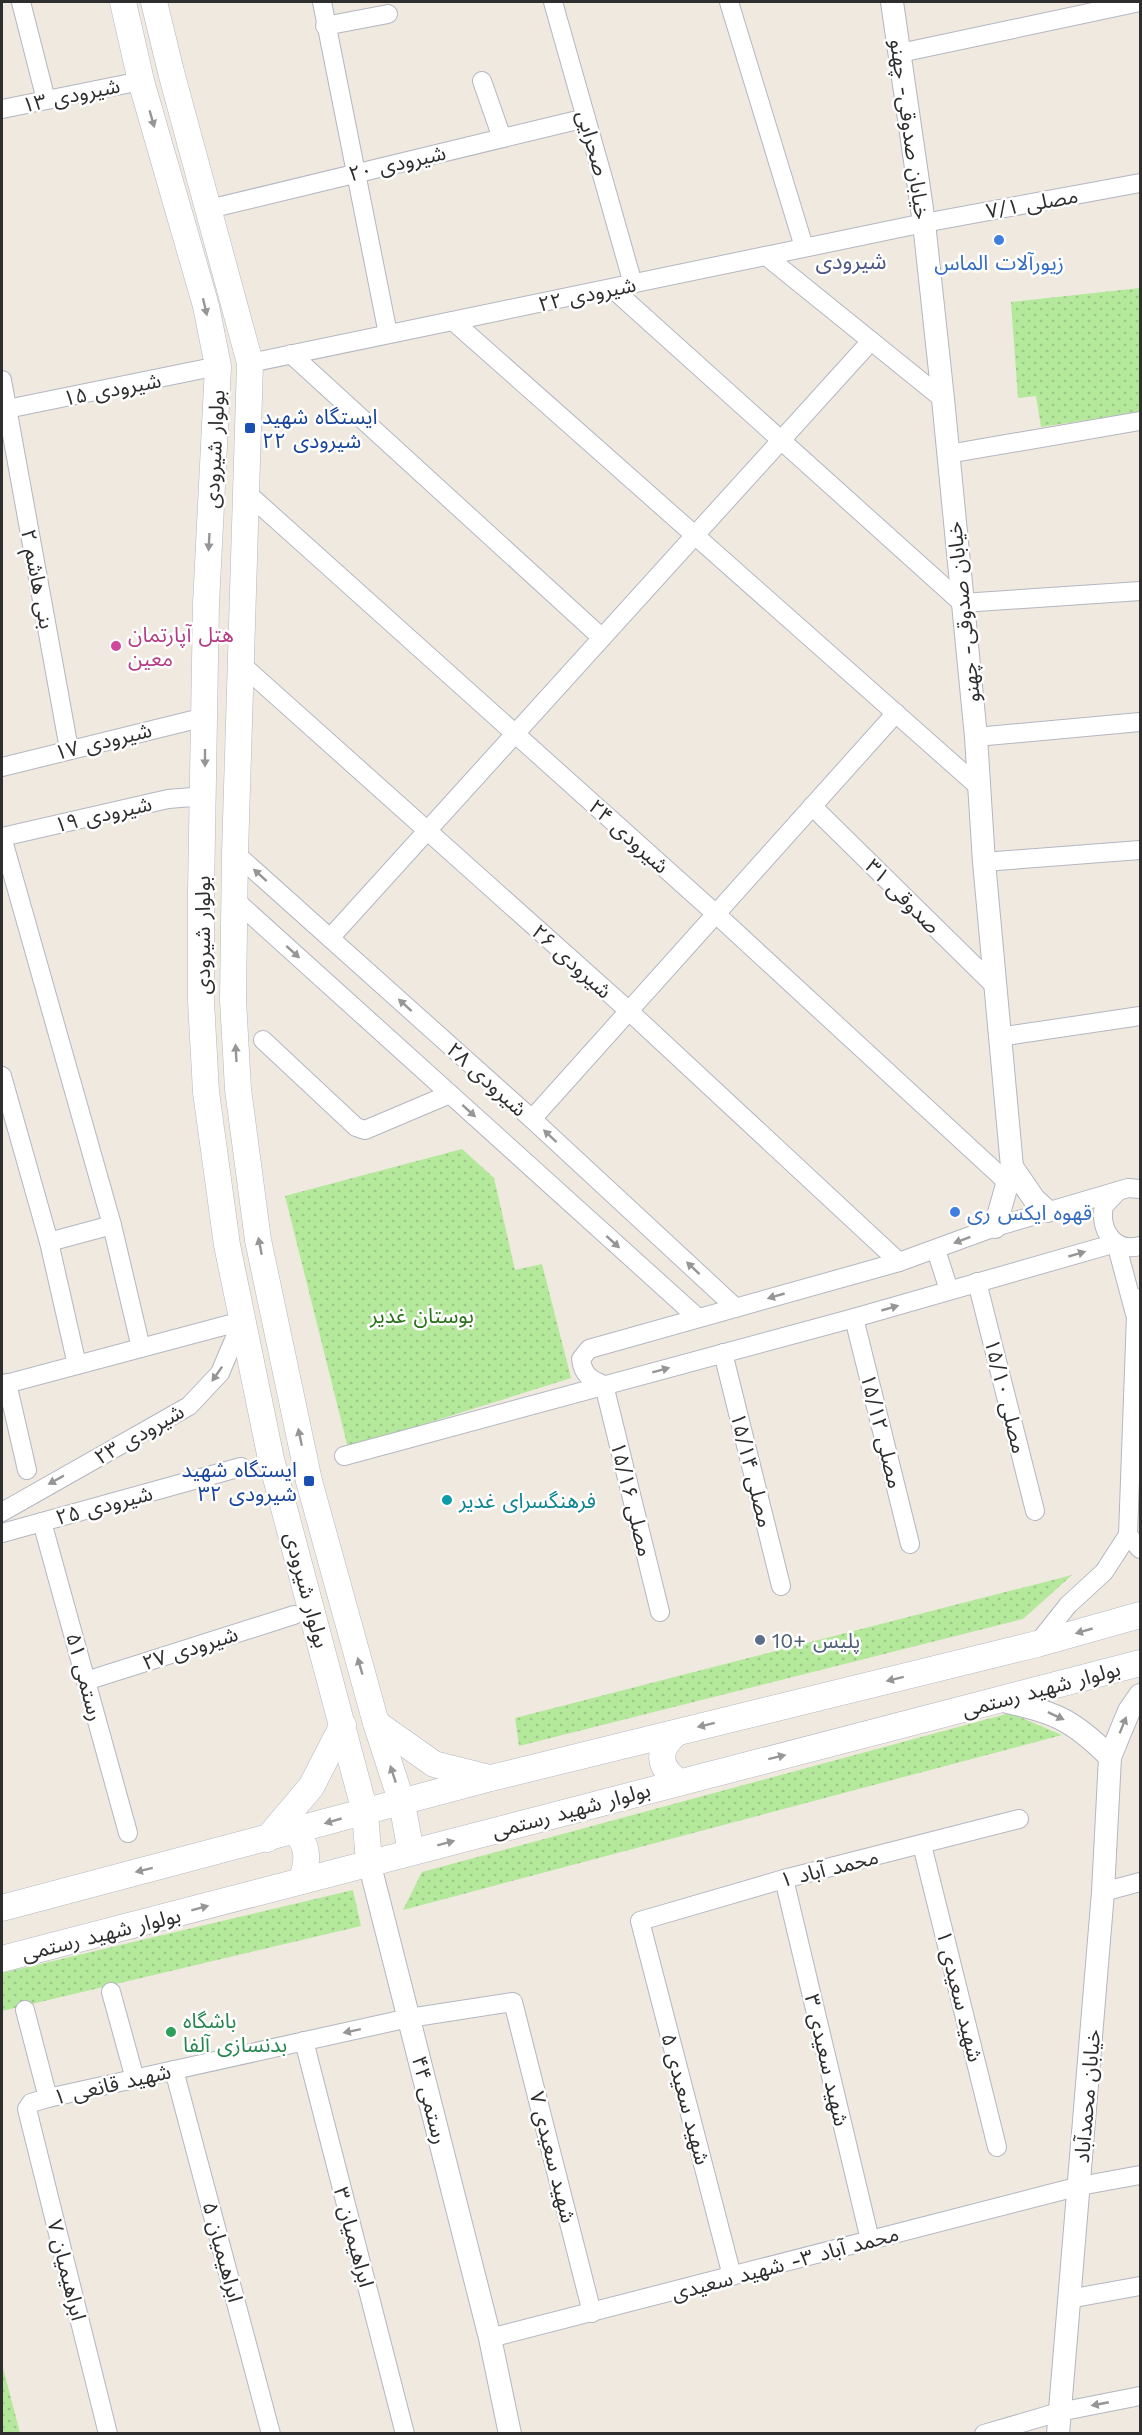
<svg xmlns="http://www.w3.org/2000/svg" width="1142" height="2435" font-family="'Work Sans','Noto Sans Arabic',sans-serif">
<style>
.park{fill:url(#park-dots)}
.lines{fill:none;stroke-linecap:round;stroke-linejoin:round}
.minor-casing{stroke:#b4b6c1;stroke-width:20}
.tertiary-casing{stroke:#b4b6c1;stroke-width:24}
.secondary-casing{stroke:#b4b6c1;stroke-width:27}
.minor{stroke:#fff;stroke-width:18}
.tertiary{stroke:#fff;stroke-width:22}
.secondary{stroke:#fff;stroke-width:26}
.oneway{fill:#969696}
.shop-dot{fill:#3f7fe0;stroke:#fff;stroke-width:2}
.transit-dot{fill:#1a4fb4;stroke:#fff;stroke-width:2}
.hotel-dot{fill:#d1479c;stroke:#fff;stroke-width:2}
.culture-dot{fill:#0f9aa8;stroke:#fff;stroke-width:2}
.service-dot{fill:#5c6f8a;stroke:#fff;stroke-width:2}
.leisure-dot{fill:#2e9e5b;stroke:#fff;stroke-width:2}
.labels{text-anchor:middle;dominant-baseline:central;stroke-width:5;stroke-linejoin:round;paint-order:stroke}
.street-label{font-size:21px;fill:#2e2e2e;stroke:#fff}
.shop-label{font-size:21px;fill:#366cbe;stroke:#fff}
.transit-label{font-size:21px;fill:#164399;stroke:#fff;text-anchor:start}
.hotel-label{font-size:21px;fill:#b23c85;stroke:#fff;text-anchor:start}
.park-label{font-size:21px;fill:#297118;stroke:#fff}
.culture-label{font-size:21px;fill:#0d838f;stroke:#fff;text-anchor:start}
.service-label{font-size:21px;fill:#4e5e75;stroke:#fff;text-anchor:start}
.leisure-label{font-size:21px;fill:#27864d;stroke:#fff;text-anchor:start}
.neighbourhood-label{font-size:22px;fill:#4b5482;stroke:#fff}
</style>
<defs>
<pattern id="park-dots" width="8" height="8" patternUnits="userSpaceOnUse" patternTransform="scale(1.5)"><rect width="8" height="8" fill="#b4e89b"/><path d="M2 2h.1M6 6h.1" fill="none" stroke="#9bc786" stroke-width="1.8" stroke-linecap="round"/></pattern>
</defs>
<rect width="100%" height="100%" fill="#efe9e0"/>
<g class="park">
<polygon points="1140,288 1140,412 1041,427 1036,396 1018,398 1011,302"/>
<polygon points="462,1149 494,1178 515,1270 542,1264 571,1378 348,1448 285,1196"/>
<polygon points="1072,1575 1023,1619 519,1746 515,1718"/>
<polygon points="1010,1713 1062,1735 403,1910 422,1872"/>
<polygon points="353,1890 361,1926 2,2011 2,1973"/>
<polygon points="2,2364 20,2433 2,2433"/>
</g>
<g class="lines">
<g class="minor-casing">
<g id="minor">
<polyline points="21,2 46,100"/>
<polyline points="322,2 388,334"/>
<polyline points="553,2 633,284"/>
<polyline points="729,2 804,247"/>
<polyline points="325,26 388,14"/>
<polyline points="900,53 1140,2"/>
<polyline points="482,81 502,138"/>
<polyline points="2,109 141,81"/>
<polyline points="209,209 586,118"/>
<polyline points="766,256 943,399"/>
<polyline points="613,289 962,603 1140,591"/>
<polyline points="453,321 979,787"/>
<polyline points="291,354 602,638"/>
<polyline points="250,363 924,223 1140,183"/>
<polyline points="2,380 69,749"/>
<polyline points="2,410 218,366"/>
<polyline points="948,454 1140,421"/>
<polyline points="247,493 716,914 1008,1183"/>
<polyline points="241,664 629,1011 899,1262"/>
<polyline points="976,737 1140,722"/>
<polyline points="2,767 205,717"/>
<polyline points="812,806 995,986"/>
<polyline points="2,837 112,1225 141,1348"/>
<polyline points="2,837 168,799 205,796"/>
<polyline points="235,853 532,1119 736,1308"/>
<polyline points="984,862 1140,850"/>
<polyline points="234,899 698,1318"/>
<polyline points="330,938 871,341"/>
<polyline points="999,1037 1140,1016"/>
<polyline points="263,1040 356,1127 365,1130 450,1094"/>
<polyline points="2,1076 49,1242 77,1365"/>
<polyline points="532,1119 896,713"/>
<path d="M 1118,1191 L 1104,1206 C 1099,1230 1114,1253 1140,1246"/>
<polyline points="49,1242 112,1225"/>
<polyline points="1116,1243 1135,1314"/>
<polyline points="936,1250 949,1290"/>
<polyline points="977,1282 1035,1511"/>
<polyline points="854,1318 910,1544"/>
<polyline points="723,1353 781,1586"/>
<polyline points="7,1383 27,1470"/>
<polyline points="2,1385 242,1321"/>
<path d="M 604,1385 C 590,1379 583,1375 581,1359 L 589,1349 L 899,1262 L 995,1227 L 1128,1188 L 1140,1189"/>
<polyline points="604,1385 660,1612"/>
<polyline points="344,1456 854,1318 1116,1243"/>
<polyline points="2,1512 189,1406 220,1373 242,1321"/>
<polyline points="42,1522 128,1833"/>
<polyline points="2,1533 241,1467"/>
<polyline points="1128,1535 1136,1316 1140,1298"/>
<polyline points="1037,1644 1068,1605 1104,1572 1128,1535 1140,1549"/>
<polyline points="86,1681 294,1615"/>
<polyline points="922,1845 997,2147"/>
<polyline points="784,1879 870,2240"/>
<polyline points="1103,1892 1140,1882"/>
<polyline points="111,1992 135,2079"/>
<polyline points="25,2010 48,2098"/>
<polyline points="304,2041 405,2434"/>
<polyline points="174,2070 271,2434"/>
<polyline points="732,2276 640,1921 784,1879 1019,1819"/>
<polyline points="1069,2299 1140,2286"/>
<polyline points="490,2338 1080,2186 1140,2175"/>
<polyline points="108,2434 27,2109 31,2103 48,2098 409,2018 513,2002 592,2313"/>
<polyline points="984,2434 1059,2412 1140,2396"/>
</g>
</g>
<g class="tertiary-casing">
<g id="tertiary">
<polyline points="892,2 924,223 943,399 976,737 984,862 1012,1167 1034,1199 1047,1211"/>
<polyline points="995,1227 1012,1167"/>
<path d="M 1000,1700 C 1054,1713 1070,1717 1110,1757"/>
<polyline points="369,1862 490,2338 510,2434"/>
<polyline points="1058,2434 1103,1892 1110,1757 1129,1711 1140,1695"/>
</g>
</g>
<g class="secondary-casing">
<g id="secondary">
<polyline points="123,2 141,81 206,306 218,366 206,604 201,892 201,1001 206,1092 227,1245 271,1459 365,1812 369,1862"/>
<polyline points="154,2 171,72 250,363 235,853 233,1000 238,1089 258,1240 309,1481 376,1723 402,1803 411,1852"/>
<polyline points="376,1723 434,1764 490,1778"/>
<path d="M 676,1733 C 657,1751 657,1766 679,1782"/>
<path d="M 295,1832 C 310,1846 308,1863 301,1881"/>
<polyline points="267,1839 311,1787 343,1725"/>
<polyline points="2,1908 491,1778 1037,1644 1140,1615"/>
<polyline points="2,1959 1140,1663"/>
</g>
</g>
<use href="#minor" class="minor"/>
<use href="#tertiary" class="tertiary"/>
<use href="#secondary" class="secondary"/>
</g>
<defs><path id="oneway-solid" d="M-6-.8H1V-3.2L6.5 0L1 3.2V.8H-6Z" transform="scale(1.5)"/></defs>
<g class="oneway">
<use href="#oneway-solid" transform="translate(152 119) rotate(74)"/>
<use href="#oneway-solid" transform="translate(205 307) rotate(77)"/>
<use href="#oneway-solid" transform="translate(209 542) rotate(93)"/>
<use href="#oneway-solid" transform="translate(205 758) rotate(90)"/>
<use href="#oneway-solid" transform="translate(260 875) rotate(-138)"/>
<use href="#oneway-solid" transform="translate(293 952) rotate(42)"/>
<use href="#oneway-solid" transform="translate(405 1005) rotate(-138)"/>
<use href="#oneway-solid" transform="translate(236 1053) rotate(-93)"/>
<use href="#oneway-solid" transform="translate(469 1111) rotate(42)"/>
<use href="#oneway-solid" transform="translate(550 1136) rotate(-137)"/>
<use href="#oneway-solid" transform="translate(962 1240) rotate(159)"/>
<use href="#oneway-solid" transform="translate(613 1242) rotate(42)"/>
<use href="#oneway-solid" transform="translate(260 1246) rotate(-101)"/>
<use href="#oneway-solid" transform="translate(1077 1254) rotate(-16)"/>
<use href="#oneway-solid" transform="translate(693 1268) rotate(-137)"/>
<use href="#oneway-solid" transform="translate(776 1296) rotate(164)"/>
<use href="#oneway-solid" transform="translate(890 1308) rotate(-16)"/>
<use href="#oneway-solid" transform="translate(661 1370) rotate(-15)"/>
<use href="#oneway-solid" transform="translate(217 1374) rotate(125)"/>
<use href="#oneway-solid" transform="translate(300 1437) rotate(-102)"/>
<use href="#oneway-solid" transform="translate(56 1480) rotate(151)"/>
<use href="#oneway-solid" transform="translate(1084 1631) rotate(164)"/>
<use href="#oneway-solid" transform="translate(360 1666) rotate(-106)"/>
<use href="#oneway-solid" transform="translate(895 1679) rotate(166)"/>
<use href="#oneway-solid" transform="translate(1056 1716) rotate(25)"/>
<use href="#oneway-solid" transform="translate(706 1725) rotate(166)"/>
<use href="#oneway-solid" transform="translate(1123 1725) rotate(-68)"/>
<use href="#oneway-solid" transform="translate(777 1757) rotate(-14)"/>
<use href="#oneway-solid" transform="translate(393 1774) rotate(-108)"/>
<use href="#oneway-solid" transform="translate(333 1821) rotate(164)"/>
<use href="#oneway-solid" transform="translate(446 1843) rotate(-15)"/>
<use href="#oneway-solid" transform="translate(144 1870) rotate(166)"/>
<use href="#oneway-solid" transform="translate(200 1908) rotate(-15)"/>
<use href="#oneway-solid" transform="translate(352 2031) rotate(168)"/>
<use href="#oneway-solid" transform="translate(1100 2404) rotate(169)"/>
</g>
<g class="shop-dot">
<circle cx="999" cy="240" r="6"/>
<circle cx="955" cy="1212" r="6"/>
</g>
<g class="transit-dot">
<rect x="244" y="422" width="12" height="12" rx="3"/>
<rect x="303" y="1475" width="12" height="12" rx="3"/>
</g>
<circle class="hotel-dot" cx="116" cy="646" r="6"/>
<circle class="culture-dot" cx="447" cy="1500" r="6"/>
<circle class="service-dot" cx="760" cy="1640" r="6"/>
<circle class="leisure-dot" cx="171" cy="2032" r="6"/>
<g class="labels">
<g class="street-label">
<text transform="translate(71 95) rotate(-12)">شیرودی ۱۳</text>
<text transform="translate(910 129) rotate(82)">خیابان صدوقی- چهنو</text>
<text transform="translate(593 143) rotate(74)">صحرایی</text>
<text transform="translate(397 163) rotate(-13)">شیرودی ۲۰</text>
<text transform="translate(1032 203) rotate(-10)">مصلی ۷/۱</text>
<text transform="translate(587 294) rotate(-12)">شیرودی ۲۲</text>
<text transform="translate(112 389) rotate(-11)">شیرودی ۱۵</text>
<text transform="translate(214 449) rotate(-87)">بولوار شیرودی</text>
<text transform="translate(38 579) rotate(79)">بنی هاشم ۲</text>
<text transform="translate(963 612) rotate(-96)">خیابان صدوقی- چهنو</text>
<text transform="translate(103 741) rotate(-14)">شیرودی ۱۷</text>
<text transform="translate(103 814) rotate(-13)">شیرودی ۱۹</text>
<text transform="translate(629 836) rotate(42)">شیرودی ۲۴</text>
<text transform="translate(903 896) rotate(45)">صدوقی ۳۱</text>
<text transform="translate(202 935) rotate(-90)">بولوار شیرودی</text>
<text transform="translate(572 961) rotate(42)">شیرودی ۲۶</text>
<text transform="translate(487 1079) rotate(42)">شیرودی ۲۸</text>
<text transform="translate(1006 1396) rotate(76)">مصلی ۱۵/۱۰</text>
<text transform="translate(882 1431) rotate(76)">مصلی ۱۵/۱۲</text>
<text transform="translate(139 1434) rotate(-30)">شیرودی ۲۳</text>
<text transform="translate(752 1470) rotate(76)">مصلی ۱۵/۱۴</text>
<text transform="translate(632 1499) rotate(76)">مصلی ۱۵/۱۶</text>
<text transform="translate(104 1505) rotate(-15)">شیرودی ۲۵</text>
<text transform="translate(307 1590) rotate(75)">بولوار شیرودی</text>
<text transform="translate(190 1648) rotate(-18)">شیرودی ۲۷</text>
<text transform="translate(85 1677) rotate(75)">رستمی ۵۱</text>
<text transform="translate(1041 1689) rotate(-15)">بولوار شهید رستمی</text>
<text transform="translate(571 1810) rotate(-15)">بولوار شهید رستمی</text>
<text transform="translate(829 1868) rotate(-14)">محمد آباد ۱</text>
<text transform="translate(101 1934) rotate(-14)">بولوار شهید رستمی</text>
<text transform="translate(960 1996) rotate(76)">شهید سعیدی ۱</text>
<text transform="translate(827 2060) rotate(77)">شهید سعیدی ۳</text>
<text transform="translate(112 2084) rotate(-13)">شهید قانعی ۱</text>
<text transform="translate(1087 2096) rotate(-85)">خیابان محمدآباد</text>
<text transform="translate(686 2099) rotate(75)">شهید سعیدی ۵</text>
<text transform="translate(430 2100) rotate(76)">رستمی ۴۴</text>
<text transform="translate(553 2157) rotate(76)">شهید سعیدی ۷</text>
<text transform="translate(354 2237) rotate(75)">ابراهیمیان ۳</text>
<text transform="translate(223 2252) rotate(75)">ابراهیمیان ۵</text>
<text transform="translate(785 2263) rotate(-15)">محمد آباد ۳- شهید سعیدی</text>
<text transform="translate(67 2270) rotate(76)">ابراهیمیان ۷</text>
</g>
<g class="shop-label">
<text x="999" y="262">زیورآلات الماس</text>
<text x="967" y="1212" text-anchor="start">قهوه ایکس ری</text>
</g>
<g class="transit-label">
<text x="262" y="416">ایستگاه شهید<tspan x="262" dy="24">شیرودی ۲۲</tspan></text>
<text x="297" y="1469" text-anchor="end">ایستگاه شهید<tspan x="297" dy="24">شیرودی ۳۲</tspan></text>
</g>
<g class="hotel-label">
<text x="128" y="634">هتل آپارتمان<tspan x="128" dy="24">معین</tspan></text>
</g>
<g class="park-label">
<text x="422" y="1315">بوستان غدیر</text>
</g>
<g class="culture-label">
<text x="459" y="1500">فرهنگسرای غدیر</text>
</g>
<g class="service-label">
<text x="772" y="1640">پلیس +10</text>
</g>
<g class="leisure-label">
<text x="183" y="2020">باشگاه<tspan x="183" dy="24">بدنسازی آلفا</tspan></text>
</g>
<g class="neighbourhood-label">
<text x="851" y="261">شیرودی</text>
</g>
</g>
<rect width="1142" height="2435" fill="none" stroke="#2e2e2e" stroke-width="6"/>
</svg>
